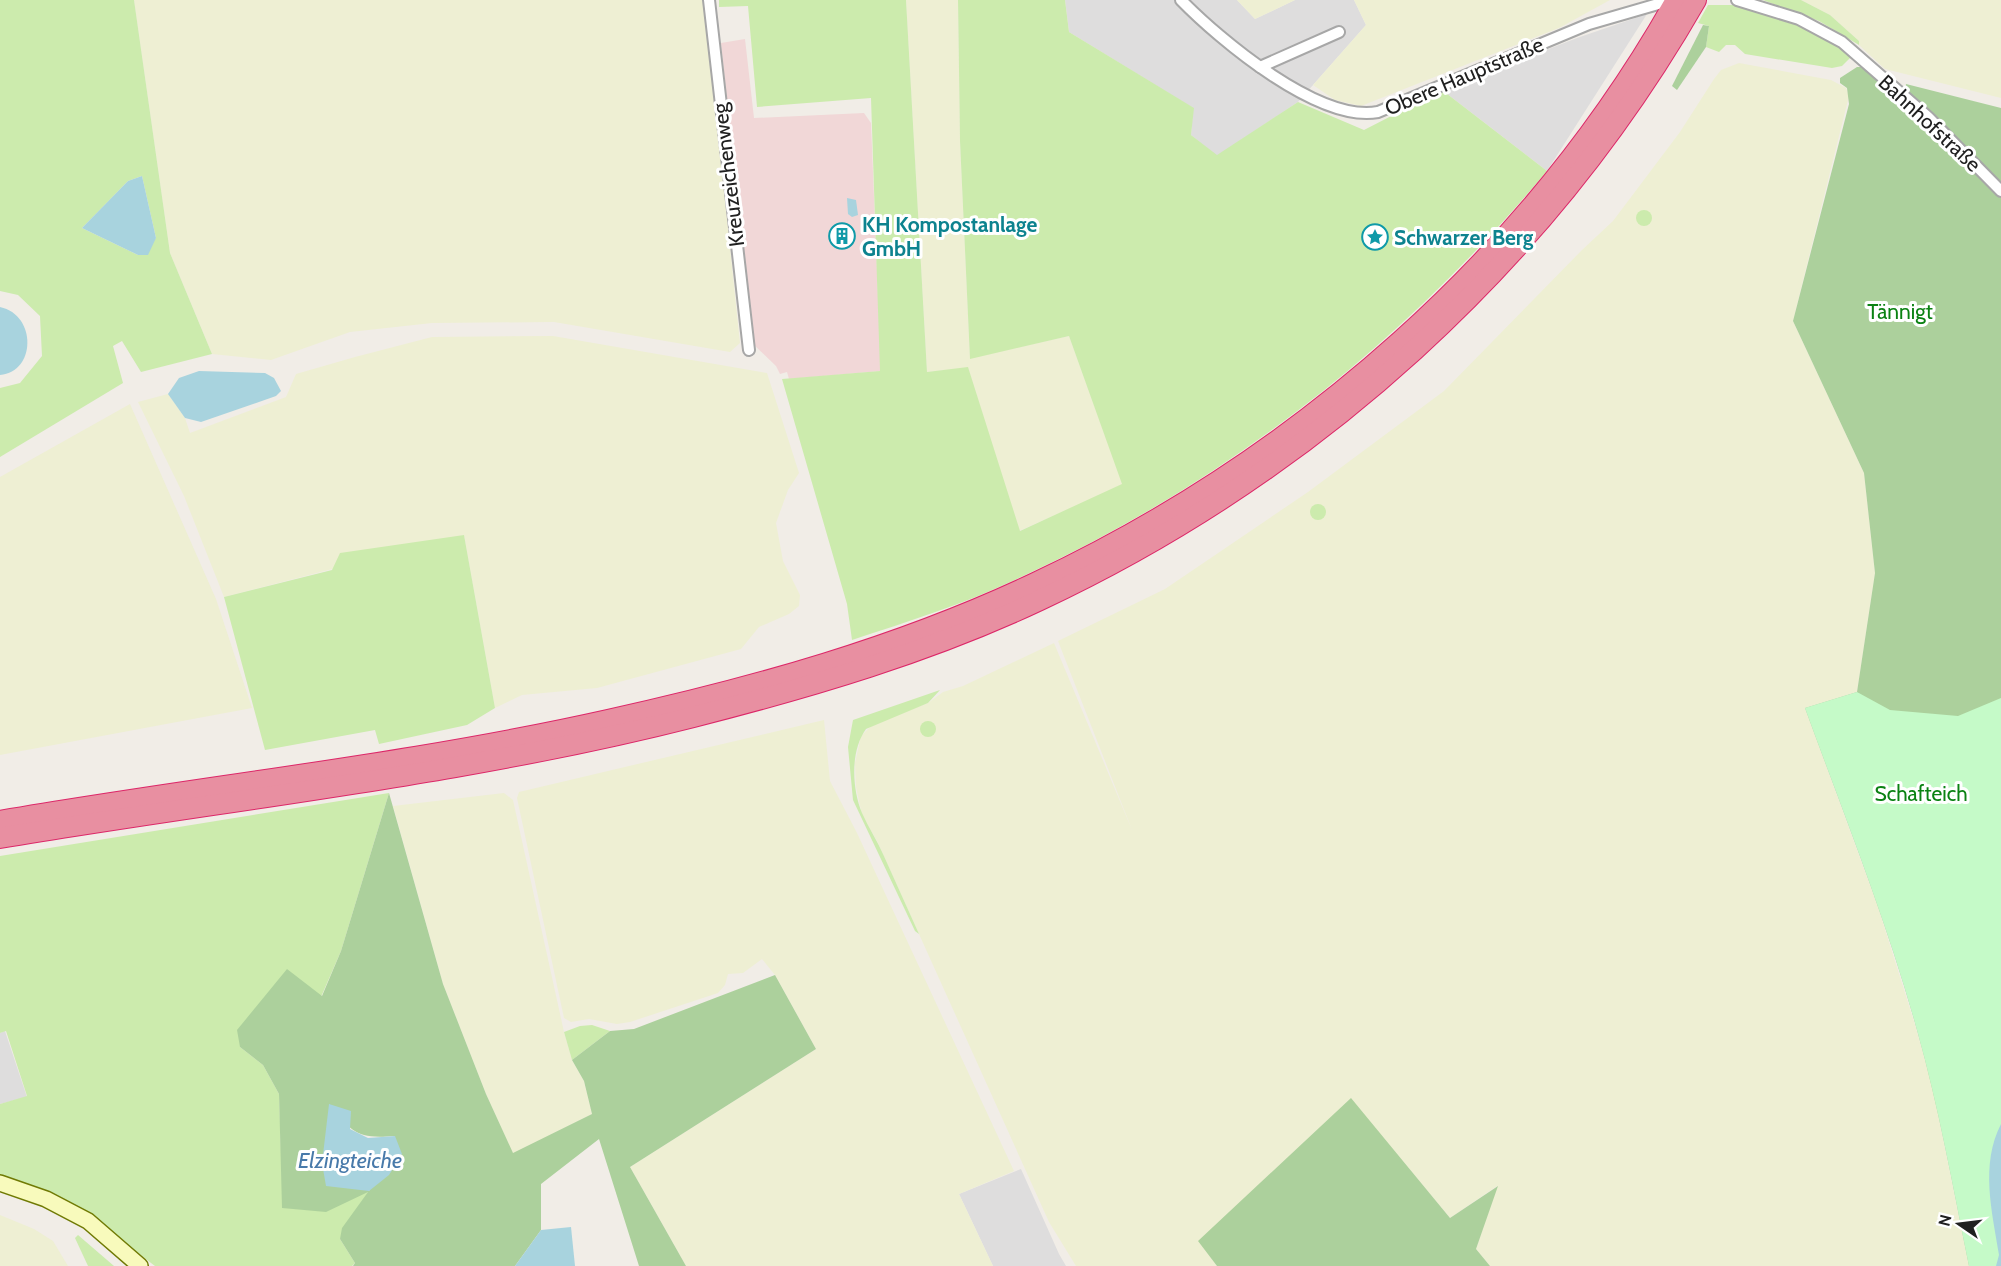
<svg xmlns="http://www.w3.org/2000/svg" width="2001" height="1266" font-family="Cabin,sans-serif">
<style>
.residential{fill:#dedddd}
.commercial{fill:#f1d7d7}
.farmland{fill:#eeefd3}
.grass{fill:#ccebad;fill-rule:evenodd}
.forest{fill:#acd09c;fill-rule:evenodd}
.park{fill:#c5fac8}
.water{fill:#a8d3de}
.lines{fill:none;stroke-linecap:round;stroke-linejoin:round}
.minor-casing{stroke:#a7a7a7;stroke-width:14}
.secondary-casing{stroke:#707a04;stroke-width:18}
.motorway-casing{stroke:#dc2768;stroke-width:22}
.minor{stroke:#fff;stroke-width:10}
.secondary{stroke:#f8fabc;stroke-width:15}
.motorway{stroke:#e88fa1;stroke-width:20}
.labels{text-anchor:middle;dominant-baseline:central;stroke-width:6;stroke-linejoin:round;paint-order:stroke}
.street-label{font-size:21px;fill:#202020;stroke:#fff}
.culture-label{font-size:21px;font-weight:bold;fill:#0d838f;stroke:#fff;text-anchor:start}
.park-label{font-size:21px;fill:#0b8213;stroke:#fff}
.water-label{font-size:22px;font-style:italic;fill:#487aaa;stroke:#fff}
</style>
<rect width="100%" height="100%" fill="#f1ede7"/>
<g class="residential">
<polygon points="1065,0 1237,0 1255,19 1295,0 1354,0 1366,25 1298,102 1217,156 1191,135 1193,108 1069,32"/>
<polygon points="1647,14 1547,171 1442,90 1577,38"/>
<polygon points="5,1031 27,1097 0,1104 0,1033"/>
<polygon points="1021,1169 1059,1254 1066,1266 993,1266 959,1194"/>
</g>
<polygon class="commercial" points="745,39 754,118 864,113 871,123 881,371 789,379 787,372 780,374 776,366 753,344 721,43"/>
<g class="farmland">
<polygon points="134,0 704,0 740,343 730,352 554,322 432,323 350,332 271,360 212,354 170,253"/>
<polygon points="906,0 958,0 960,141 970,358 1069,336 1123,485 1019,531 968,368 927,372"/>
<polygon points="1237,0 1295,0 1255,19"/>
<polygon points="1354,0 1610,0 1559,28 1361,106 1335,100 1313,85 1366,25"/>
<polygon points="1801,0 2001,0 2001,98 1885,69 1859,45 1859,41 1830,15"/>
<polygon points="1739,63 1831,80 1846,88 1849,96 1793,321 1864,473 1875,573 1857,692 1805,708 1878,907 1916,1028 1933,1089 1969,1266 1490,1266 1476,1249 1497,1186 1450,1218 1351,1099 1199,1241 1217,1266 1076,1266 1049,1222 877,841 862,815 856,787 855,763 861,736 873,724 928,703 943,692 963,686 1054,643 1132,830 1058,641 1165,589 1308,492 1444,391 1582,250 1613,221 1680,132 1714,79 1721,70"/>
<polygon points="553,336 767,373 799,473 788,490 776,523 783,561 800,595 799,606 789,614 759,627 741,649 597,688 522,695 495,708 464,535 224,597 184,496 138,402 168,394 185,418 190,433 286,397 296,374 355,357 432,337"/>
<polygon points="130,404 216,599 252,708 0,755 0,477"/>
<polygon points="824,720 830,781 857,833 1014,1171 959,1194 993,1266 686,1266 630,1167 816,1049 775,975 762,959 743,973 728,974 725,985 718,993 630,1022 617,1024 589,1019 571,1022 564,1018 517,798 519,792"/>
<polygon points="504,793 513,800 564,1032 572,1060 584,1081 592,1114 513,1154 486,1094 443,984 393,806"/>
<polygon points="0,1215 34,1229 53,1241 68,1266 0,1266"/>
</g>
<g class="grass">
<path d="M 0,0 L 134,0 L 170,253 L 212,354 L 141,372 L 122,341 L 113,346 L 123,383 L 0,457 L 0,388 L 20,383 L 42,356 L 40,316 L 18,295 L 0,291 ZM 142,176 L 156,238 L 138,255 L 82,228 L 128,181 Z"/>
<path d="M 719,0 L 906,0 L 927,372 L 968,367 L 1020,531 L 1122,484 L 1069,336 L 970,359 L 960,141 L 958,0 L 1065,0 L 1069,32 L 1194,108 L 1191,135 L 1217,155 L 1298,102 L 1364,130 L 1442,90 L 1547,171 C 1400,346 1229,481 1021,577 C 967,603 909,621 852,640 L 847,604 L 782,379 L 880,371 L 871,98 L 757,107 L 748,6 L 719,7 Z"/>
<polygon points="1763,0 1801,0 1830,15 1859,41 1859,45 1819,21"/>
<polygon points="1708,5 1736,5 1792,19 1850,53 1850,58 1842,66 1832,68 1745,54 1735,45 1726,45 1719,52 1706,47 1709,26 1698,23"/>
<circle cx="1644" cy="218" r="8"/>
<circle cx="1318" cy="512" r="8"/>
<polygon points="464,535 495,708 467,725 379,744 375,730 265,750 224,597 332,570 340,553"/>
<path d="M 940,690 L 928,703 L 866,729 C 850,751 852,789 862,813 C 868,827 877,840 883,854 C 895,881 907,907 919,934 L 915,931 L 853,800 L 848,747 L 853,720 Z"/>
<circle cx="928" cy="729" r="8"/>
<polygon points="389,793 341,951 321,997 240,1047 263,1065 279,1094 283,1208 369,1191 340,1239 355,1263 352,1266 155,1266 90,1217 53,1194 0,1176 0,1104 27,1096 6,1031 0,1033 0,856"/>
<polygon points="592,1025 610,1031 572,1060 564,1032 580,1026"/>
<polygon points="78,1235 114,1266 88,1266 75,1238"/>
</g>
<g class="forest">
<polygon points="1703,25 1709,26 1706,47 1677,90 1672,86"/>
<path d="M 1857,67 L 1863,67 L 1904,98 L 1906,84 L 2001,108 L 2001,1124 L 1969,1266 C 1953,1187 1939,1108 1917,1030 C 1887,921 1844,815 1805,708 L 1857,692 L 1875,573 L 1864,473 L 1793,321 L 1849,104 L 1847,88 L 1840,83 L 1840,78 Z"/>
<path d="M 389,793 L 443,984 L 486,1094 L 513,1153 L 592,1114 L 584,1081 L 572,1060 L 610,1031 L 634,1029 L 775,975 L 816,1049 L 630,1167 L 686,1266 L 639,1266 L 599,1139 L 541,1184 L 541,1230 L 515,1266 L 353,1266 L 355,1263 L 340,1239 L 342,1228 L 368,1192 L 326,1212 L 282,1208 L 279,1094 L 263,1065 L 240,1047 L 237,1030 L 287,969 L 322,996 L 341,951 ZM 329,1104 C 353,1133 356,1139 395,1136 L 369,1191 Z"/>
<polygon points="1351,1098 1450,1218 1498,1186 1476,1249 1490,1266 1217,1266 1198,1241"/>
</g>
<path class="park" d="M 1857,692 L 1890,710 L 1958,716 L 2001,698 L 2001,1266 L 1969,1266 C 1953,1187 1939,1108 1917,1030 C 1887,921 1844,815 1805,708 Z"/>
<g class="water">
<polygon points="142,176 156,238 148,255 138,255 82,228 128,181"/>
<polygon points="847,198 856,200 858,215 852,217 848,214"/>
<path d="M 0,307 C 37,315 36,372 0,375 Z"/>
<polygon points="199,371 265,373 274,378 281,391 276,396 201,422 185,418 168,394 179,378"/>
<polygon points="329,1104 351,1111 350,1129 368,1138 395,1136 402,1154 389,1175 369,1191 326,1186 322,1163"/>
<path d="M 2001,1124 L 2001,1266 L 1996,1266 L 1999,1255 C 1992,1211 1980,1165 2001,1124 Z"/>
<polygon points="571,1227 575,1266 515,1266 541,1230"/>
</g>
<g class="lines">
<g class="minor-casing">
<g id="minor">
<polyline points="709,0 749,350"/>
<path d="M 1181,0 C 1220,40 1319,123 1378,112 L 1589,24 L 1672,0"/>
<polyline points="1737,0 1799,19 1842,42 1928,117 2001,191"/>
<polyline points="1260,67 1339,32"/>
</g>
</g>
<g class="secondary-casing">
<polyline id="secondary" points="0,1183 46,1199 88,1221 140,1266"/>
</g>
<g class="motorway-casing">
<g id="motorway">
<path d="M 0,821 C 202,786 407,765 608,720 C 753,688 900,647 1035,583 C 1299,459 1532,256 1676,0"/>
<path d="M 0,838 C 231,799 466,775 693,717 C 811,687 930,652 1040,600 C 1313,472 1546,262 1696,0"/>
</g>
</g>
<use href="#minor" class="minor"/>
<use href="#secondary" class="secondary"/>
<use href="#motorway" class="motorway"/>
</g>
<defs>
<g id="building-ring" transform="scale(1.35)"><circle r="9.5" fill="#fff" stroke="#0f9aa8" stroke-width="1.5"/><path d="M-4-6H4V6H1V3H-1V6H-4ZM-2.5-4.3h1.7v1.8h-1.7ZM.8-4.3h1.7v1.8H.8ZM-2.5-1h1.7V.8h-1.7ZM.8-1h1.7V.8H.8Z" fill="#0f9aa8"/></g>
<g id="sight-ring" transform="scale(1.35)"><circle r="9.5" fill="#fff" stroke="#0f9aa8" stroke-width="1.5"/><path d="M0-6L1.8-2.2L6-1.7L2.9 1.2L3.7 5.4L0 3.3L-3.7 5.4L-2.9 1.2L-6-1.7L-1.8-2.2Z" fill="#0f9aa8"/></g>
</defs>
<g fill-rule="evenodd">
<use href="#building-ring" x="842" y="236"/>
<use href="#sight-ring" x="1375" y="237"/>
</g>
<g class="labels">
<g class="street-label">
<text transform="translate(1464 76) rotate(-23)">Obere Hauptstraße</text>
<text transform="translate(1930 123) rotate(43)">Bahnhofstraße</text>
<text transform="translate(728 175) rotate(-97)">Kreuzeichenweg</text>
</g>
<g class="culture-label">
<text x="862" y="224">KH Kompostanlage<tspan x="862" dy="24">GmbH</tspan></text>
<text x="1394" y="237">Schwarzer Berg</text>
</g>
<g class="park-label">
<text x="1900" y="311">Tännigt</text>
<text x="1921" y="793">Schafteich</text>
</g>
<g class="water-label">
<text x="350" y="1160">Elzingteiche</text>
</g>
</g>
<g transform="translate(1959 1224) rotate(284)" stroke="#ffffff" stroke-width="4.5" paint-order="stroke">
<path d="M0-4.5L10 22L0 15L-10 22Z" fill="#202020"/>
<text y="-9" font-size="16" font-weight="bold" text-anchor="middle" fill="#202020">N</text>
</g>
</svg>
